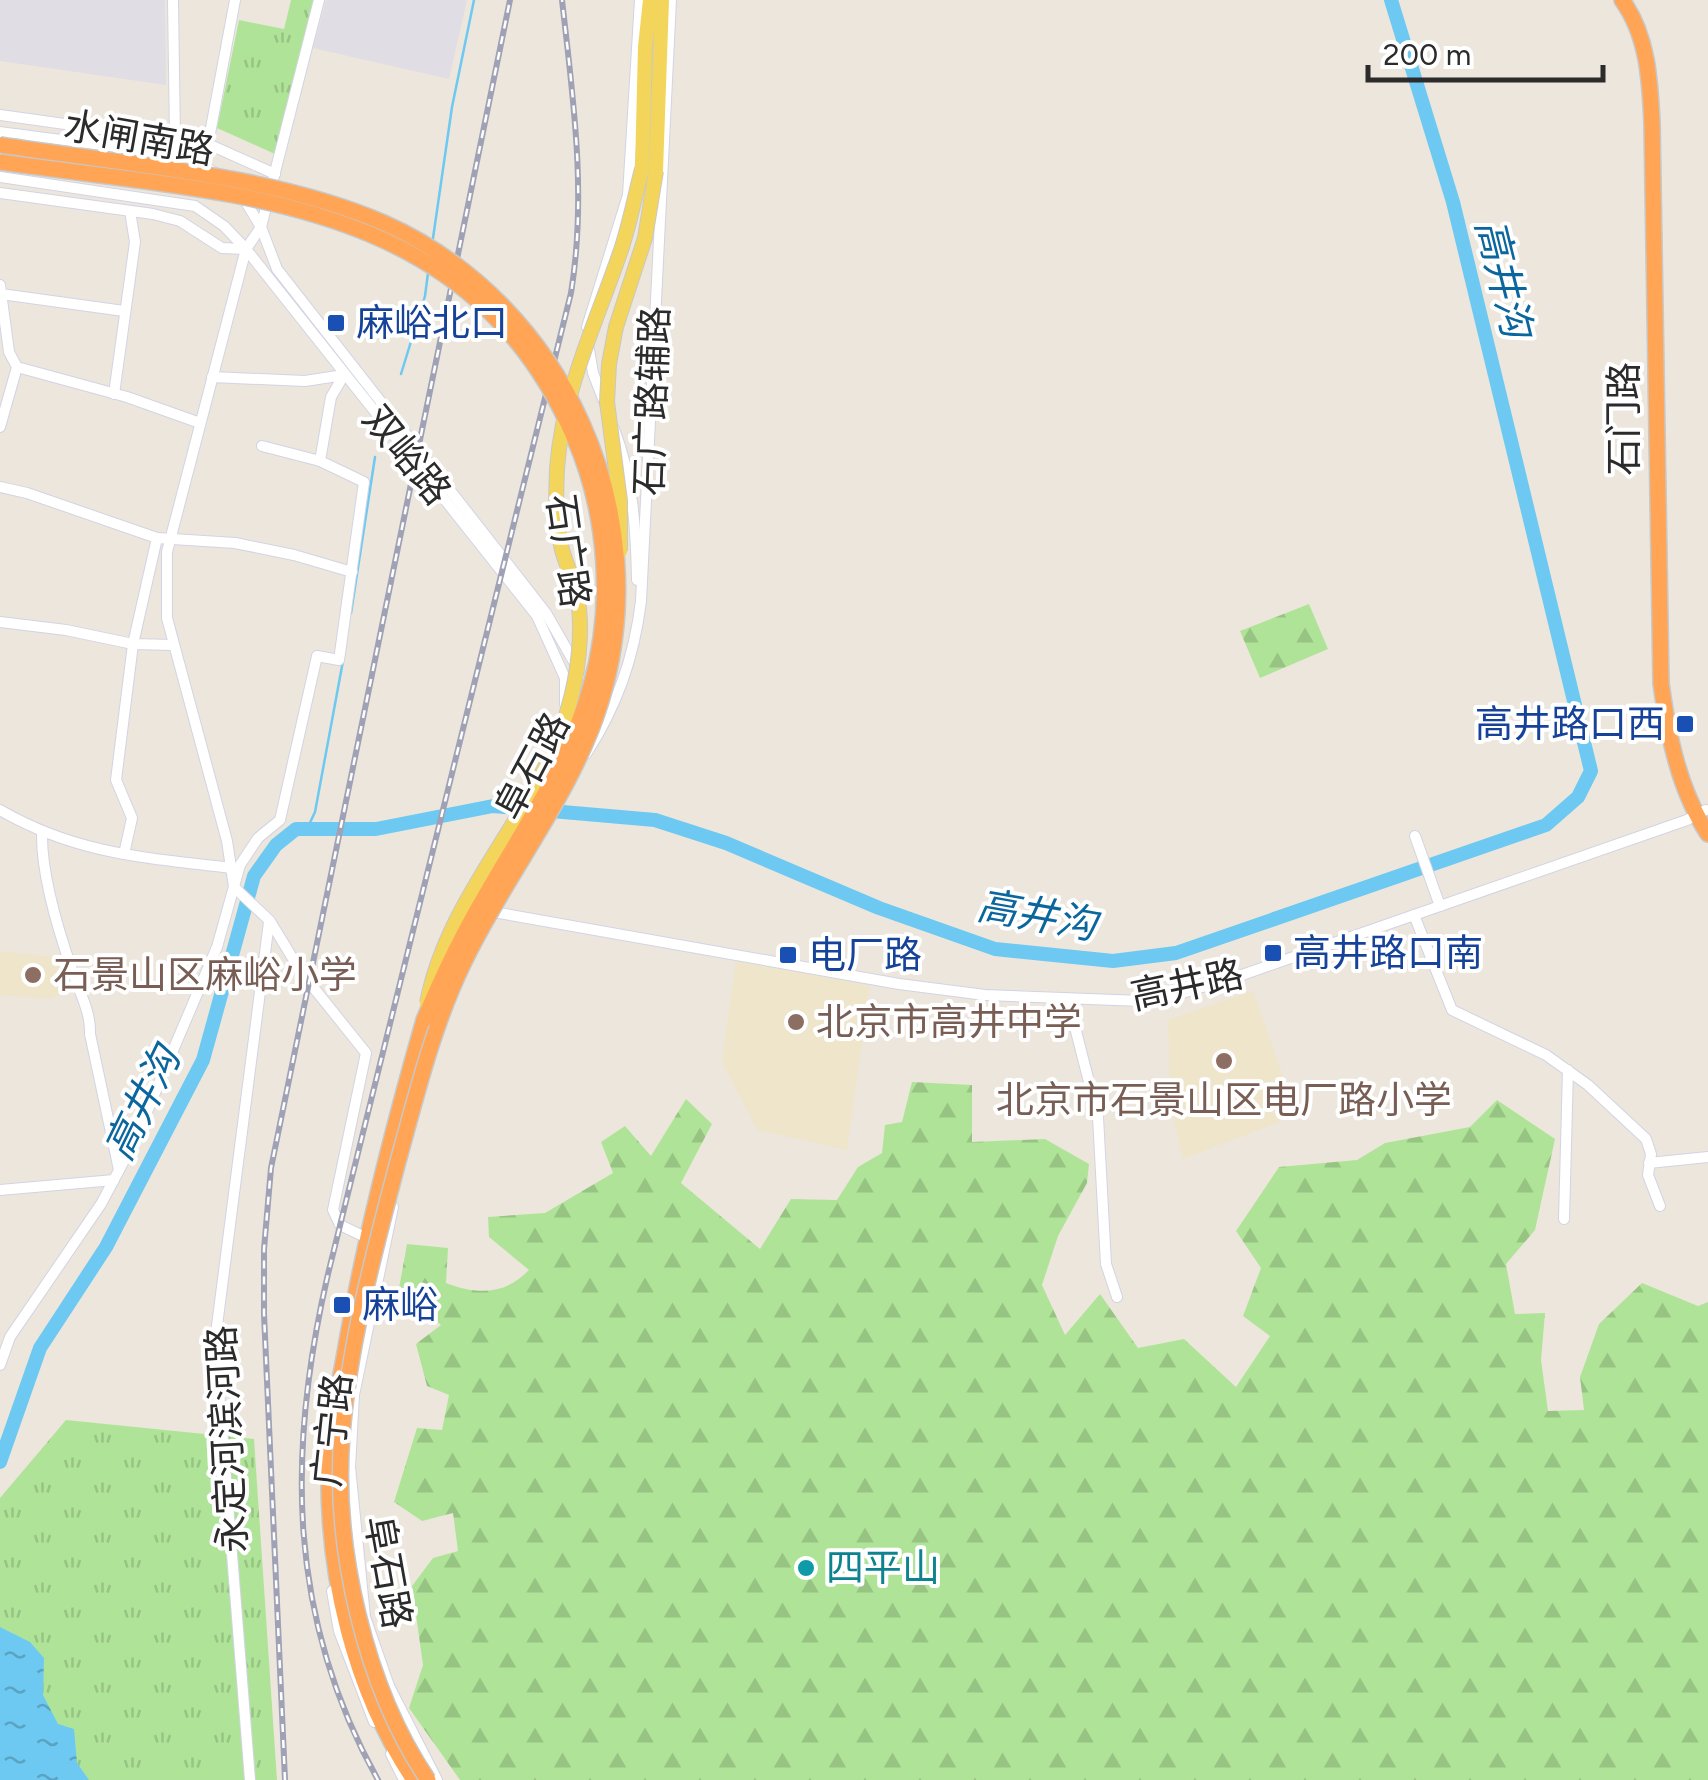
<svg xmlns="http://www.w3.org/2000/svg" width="1708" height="1780" font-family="Figtree,'Noto Sans SC',sans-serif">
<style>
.industrial{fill:#e0dde5}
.education{fill:#efe5cb}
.grass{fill:url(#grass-tufts)}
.forest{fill:url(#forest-firs)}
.water{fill:url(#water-ripples)}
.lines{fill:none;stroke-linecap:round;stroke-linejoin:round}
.stream{stroke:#6dc9f1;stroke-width:2.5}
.river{stroke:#6dc9f1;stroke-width:14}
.minor-casing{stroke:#d2d4e4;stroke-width:12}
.major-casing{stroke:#c8c8c8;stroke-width:16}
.highway-casing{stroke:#c8c8c8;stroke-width:18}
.minor{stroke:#fff;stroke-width:10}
.major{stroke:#f3d55b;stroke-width:14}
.highway{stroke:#ffa555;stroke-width:15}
.rail-casing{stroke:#9fa1b5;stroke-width:6}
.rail{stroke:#fff;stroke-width:2.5;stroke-dasharray:8;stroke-linecap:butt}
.major-bridge-casing{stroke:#c8c8c8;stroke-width:16;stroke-linecap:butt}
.highway-bridge-casing{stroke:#c8c8c8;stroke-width:18;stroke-linecap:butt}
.major-bridge{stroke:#f3d55b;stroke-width:14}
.highway-bridge{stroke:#ffa555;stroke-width:15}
.transit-dot{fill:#1a4fb4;stroke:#fff;stroke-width:4}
.education-dot{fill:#8d6e63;stroke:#fff;stroke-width:4}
.culture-dot{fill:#0f9aa8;stroke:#fff;stroke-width:4}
.labels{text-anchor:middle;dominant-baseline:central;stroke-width:8;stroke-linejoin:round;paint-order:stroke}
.street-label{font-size:38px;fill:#2b2b2b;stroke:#fff}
.transit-label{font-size:38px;fill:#164399;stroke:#fff;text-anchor:start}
.education-label{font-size:38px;fill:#785e54;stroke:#fff;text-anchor:start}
.culture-label{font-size:38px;fill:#0d838f;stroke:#fff;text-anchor:start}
.water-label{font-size:40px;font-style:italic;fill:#0b669e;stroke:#fff}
</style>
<defs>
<pattern id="grass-tufts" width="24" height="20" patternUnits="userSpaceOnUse" patternTransform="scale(2.5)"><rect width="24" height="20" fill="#afe498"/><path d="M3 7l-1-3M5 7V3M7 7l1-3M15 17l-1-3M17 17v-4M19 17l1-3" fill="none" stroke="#97c483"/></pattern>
<pattern id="forest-firs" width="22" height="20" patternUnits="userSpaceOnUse" patternTransform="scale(2.5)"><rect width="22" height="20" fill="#afe498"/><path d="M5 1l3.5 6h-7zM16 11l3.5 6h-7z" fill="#97c483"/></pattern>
<pattern id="water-ripples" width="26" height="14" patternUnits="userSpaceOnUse" patternTransform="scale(2.5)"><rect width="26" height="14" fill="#6dc9f1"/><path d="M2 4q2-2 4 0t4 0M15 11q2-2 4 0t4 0" fill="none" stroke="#5aa3c3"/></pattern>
</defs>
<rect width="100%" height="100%" fill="#ede6dc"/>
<g class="industrial">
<polygon points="0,0 165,0 166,85 0,61"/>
<polygon points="326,0 467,0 449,79 313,48"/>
</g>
<g class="education">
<polygon points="0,951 65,958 67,993 48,999 0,995"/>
<polygon points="736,960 870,983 847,1150 757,1130 722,1062"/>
<polygon points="1253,991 1297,1115 1183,1159 1170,1102 1168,1020"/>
</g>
<g class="grass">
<polygon points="291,0 314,0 275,154 217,128 239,20 284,29"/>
<polygon points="66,1420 254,1439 277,1780 0,1780 0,1498"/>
</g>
<g class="forest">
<polygon points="1309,604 1328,649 1260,678 1240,631"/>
<path d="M 912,1082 L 972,1085 L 972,1142 L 1045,1139 L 1089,1164 L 1087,1183 L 1058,1236 L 1042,1285 L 1065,1335 L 1100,1294 L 1138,1348 L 1184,1339 L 1236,1387 L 1270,1336 L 1243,1316 L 1261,1268 L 1236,1231 L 1279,1167 L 1357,1160 L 1385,1143 L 1470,1127 L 1497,1100 L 1555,1139 L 1535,1230 L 1506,1264 L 1515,1314 L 1545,1313 L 1541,1360 L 1548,1411 L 1584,1410 L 1580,1377 L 1599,1324 L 1642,1283 L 1698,1306 L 1708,1302 L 1708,1780 L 460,1780 L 409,1708 L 423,1665 L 412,1586 L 433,1558 L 458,1551 L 453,1513 L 422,1521 L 394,1502 L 417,1428 L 442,1430 L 449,1395 L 427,1386 L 416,1344 L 441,1325 L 411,1299 L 398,1294 L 407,1244 L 448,1248 L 446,1283 C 477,1295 505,1295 529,1270 L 489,1237 L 488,1217 L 545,1213 L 613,1173 L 601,1142 L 625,1126 L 651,1156 L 686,1099 L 712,1124 L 681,1183 L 760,1249 L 791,1199 L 837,1200 L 858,1167 L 882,1153 L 885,1125 L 902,1122 Z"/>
</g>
<polygon class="water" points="0,1627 30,1642 44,1658 43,1695 58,1724 74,1729 77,1763 89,1780 0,1780"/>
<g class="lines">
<g class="stream">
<polyline points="432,245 452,107 474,0"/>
<polyline points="401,374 425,296 428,273"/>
<polyline points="351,613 375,457"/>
<polyline points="307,829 315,812 343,661"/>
</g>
<polyline class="river" points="0,1462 40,1348 106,1247 203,1060 254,876 276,845 296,829 376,829 493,806 655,820 726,843 879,908 995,949 1113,961 1176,953 1546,825 1578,797 1591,771 1453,202 1391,0"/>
<g class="minor-casing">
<g id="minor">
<polyline points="173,0 175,139"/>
<polyline points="319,0 261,227 246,249 167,552 167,618 227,841 234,887 270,921 301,972 366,1053 333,1210 340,1225 365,1237"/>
<polyline points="0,115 208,144 275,174"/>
<path d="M 0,132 C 45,139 187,151 217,174"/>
<polyline points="208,144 235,0"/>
<polyline points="0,177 195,206 224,226 246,249 537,616 565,678 565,704"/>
<polyline points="0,193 153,214 180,221 222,248 245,249"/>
<polyline points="241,194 261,227 277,269 546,613 578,669 585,697"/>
<polyline points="0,285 9,352 17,367 127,397 200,423"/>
<polyline points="1,294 124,311"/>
<polyline points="587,327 628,195 640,0"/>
<polyline points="588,344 593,373 605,404"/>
<polyline points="212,377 305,381 344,375"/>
<polyline points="114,394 135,242 130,211"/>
<polyline points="0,427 17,367"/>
<path d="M 614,429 C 633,478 636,528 637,580"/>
<polyline points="320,461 331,397 344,375"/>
<polyline points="0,487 27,493 157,538 235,543 294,555 352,572"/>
<polyline points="0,622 66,630 133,644 174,645"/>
<path d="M 586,754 C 617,706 634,658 641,601 L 671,0"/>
<path d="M 0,810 C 76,854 146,858 232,868"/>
<path d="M 42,832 C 41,874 59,933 73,973 C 80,993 91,1013 90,1034 L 119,1170"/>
<polyline points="1415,836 1440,906"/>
<polyline points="124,854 132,818 116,780 133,644 157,538"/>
<polyline points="488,911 899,984 985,995 1142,1001 1179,994 1239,976 1687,820 1706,810"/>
<polyline points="1414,915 1452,1010 1546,1055 1588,1085 1646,1139 1651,1154 1648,1175 1660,1206"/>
<polyline points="1068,1000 1098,1117 1106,1264 1117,1297"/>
<polyline points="1649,1163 1708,1157"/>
<polyline points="0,1190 114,1180"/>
<polyline points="393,1207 354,1395 350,1467 365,1617 389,1686 437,1780"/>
<polyline points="1564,1219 1568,1070"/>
<polyline points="0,1365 10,1337 101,1204 134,1142 217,947 240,865 258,838 280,820 317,656 339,660 364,482 320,461 262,446"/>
<polyline points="332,1591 339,1631 374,1722"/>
<polyline points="391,1754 404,1780"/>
<polyline points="250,1780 215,1341 269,922"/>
</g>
</g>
<g class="major-casing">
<g id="major">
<polyline points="642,169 645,47 650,0"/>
<polyline points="656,171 662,0"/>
</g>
</g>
<g class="highway-casing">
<g id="highway">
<path d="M 1622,0 C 1648,36 1650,81 1652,123 L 1661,683 C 1668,735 1679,790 1708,834"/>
<path d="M 414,1780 C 354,1690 327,1575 329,1467 C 330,1427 339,1387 346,1347 C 365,1236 393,1128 424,1020"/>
</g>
</g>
<use href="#minor" class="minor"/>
<use href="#major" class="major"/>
<use href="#highway" class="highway"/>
<g class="rail-casing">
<g id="rail">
<polyline points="285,1780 264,1314 264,1249 271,1168 510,0"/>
<path d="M 378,1780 C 287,1617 287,1451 328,1274 L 571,293 C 587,194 573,98 562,0"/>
</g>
</g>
<use href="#rail" class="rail"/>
<g class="major-bridge-casing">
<g id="major-bridge">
<polyline points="620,551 620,501 607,402 609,364 616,327 645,238 656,171"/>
<path d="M 427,1003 C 448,893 539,813 568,709 C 578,675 584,630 577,595 C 574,578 564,562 561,545 C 555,521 556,493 557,469 C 562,392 597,321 621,250 C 630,223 635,196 642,169"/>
</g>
</g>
<g class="highway-bridge-casing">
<g id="highway-bridge">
<path d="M 0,145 C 121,164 272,174 384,223 C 564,303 658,514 601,701 C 572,796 505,875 463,964 C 432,1028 416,1097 397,1165 C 374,1253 349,1344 342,1435 C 333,1547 365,1687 428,1780"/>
<path d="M 0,162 C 227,195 468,192 574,437 C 608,515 614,607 590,689 C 568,766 523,829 484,898 C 461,937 442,977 424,1020"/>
</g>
</g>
<use href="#major-bridge" class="major-bridge"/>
<use href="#highway-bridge" class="highway-bridge"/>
</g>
<g class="transit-dot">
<rect x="326" y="313" width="20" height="20" rx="5"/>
<rect x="1675" y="714" width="20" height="20" rx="5"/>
<rect x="1263" y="943" width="20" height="20" rx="5"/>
<rect x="778" y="945" width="20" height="20" rx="5"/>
<rect x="332" y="1295" width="20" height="20" rx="5"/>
</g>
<g class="education-dot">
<circle cx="33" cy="975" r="10"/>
<circle cx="796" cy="1022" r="10"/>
<circle cx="1224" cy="1061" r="10"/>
</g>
<circle class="culture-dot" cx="806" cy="1568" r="10"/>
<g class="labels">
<g class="street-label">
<text transform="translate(139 138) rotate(10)">水闸南路</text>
<text transform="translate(652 401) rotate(-88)">石广路辅路</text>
<text transform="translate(1624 419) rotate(-90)">石门路</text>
<text transform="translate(407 455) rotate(51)">双峪路</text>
<text transform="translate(568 551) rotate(82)">石广路</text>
<text transform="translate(532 766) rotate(-62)">阜石路</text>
<text transform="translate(1187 985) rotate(-12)">高井路</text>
<text transform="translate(332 1430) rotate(-84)">广宁路</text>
<text transform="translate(227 1439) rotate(-93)">永定河滨河路</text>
<text transform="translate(388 1572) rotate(80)">阜石路</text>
</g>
<g class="transit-label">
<text x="356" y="323">麻峪北口</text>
<text x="1665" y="724" text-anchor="end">高井路口西</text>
<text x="1293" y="953">高井路口南</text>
<text x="808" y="955">电厂路</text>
<text x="362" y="1305">麻峪</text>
</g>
<g class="education-label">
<text x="53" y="975">石景山区麻峪小学</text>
<text x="816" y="1022">北京市高井中学</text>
<text x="1224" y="1100" text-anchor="middle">北京市石景山区电厂路小学</text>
</g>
<g class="culture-label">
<text x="826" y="1568">四平山</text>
</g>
<g class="water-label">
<text transform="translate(1504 278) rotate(76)">高井沟</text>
<text transform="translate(1037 915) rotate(10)">高井沟</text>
<text transform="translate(142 1103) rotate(-64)">高井沟</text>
</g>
</g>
<path d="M1368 65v15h235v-15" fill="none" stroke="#2b2b2b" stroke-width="5"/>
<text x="1383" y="65" font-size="30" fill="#2b2b2b" stroke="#ffffff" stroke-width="8" paint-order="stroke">200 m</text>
</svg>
